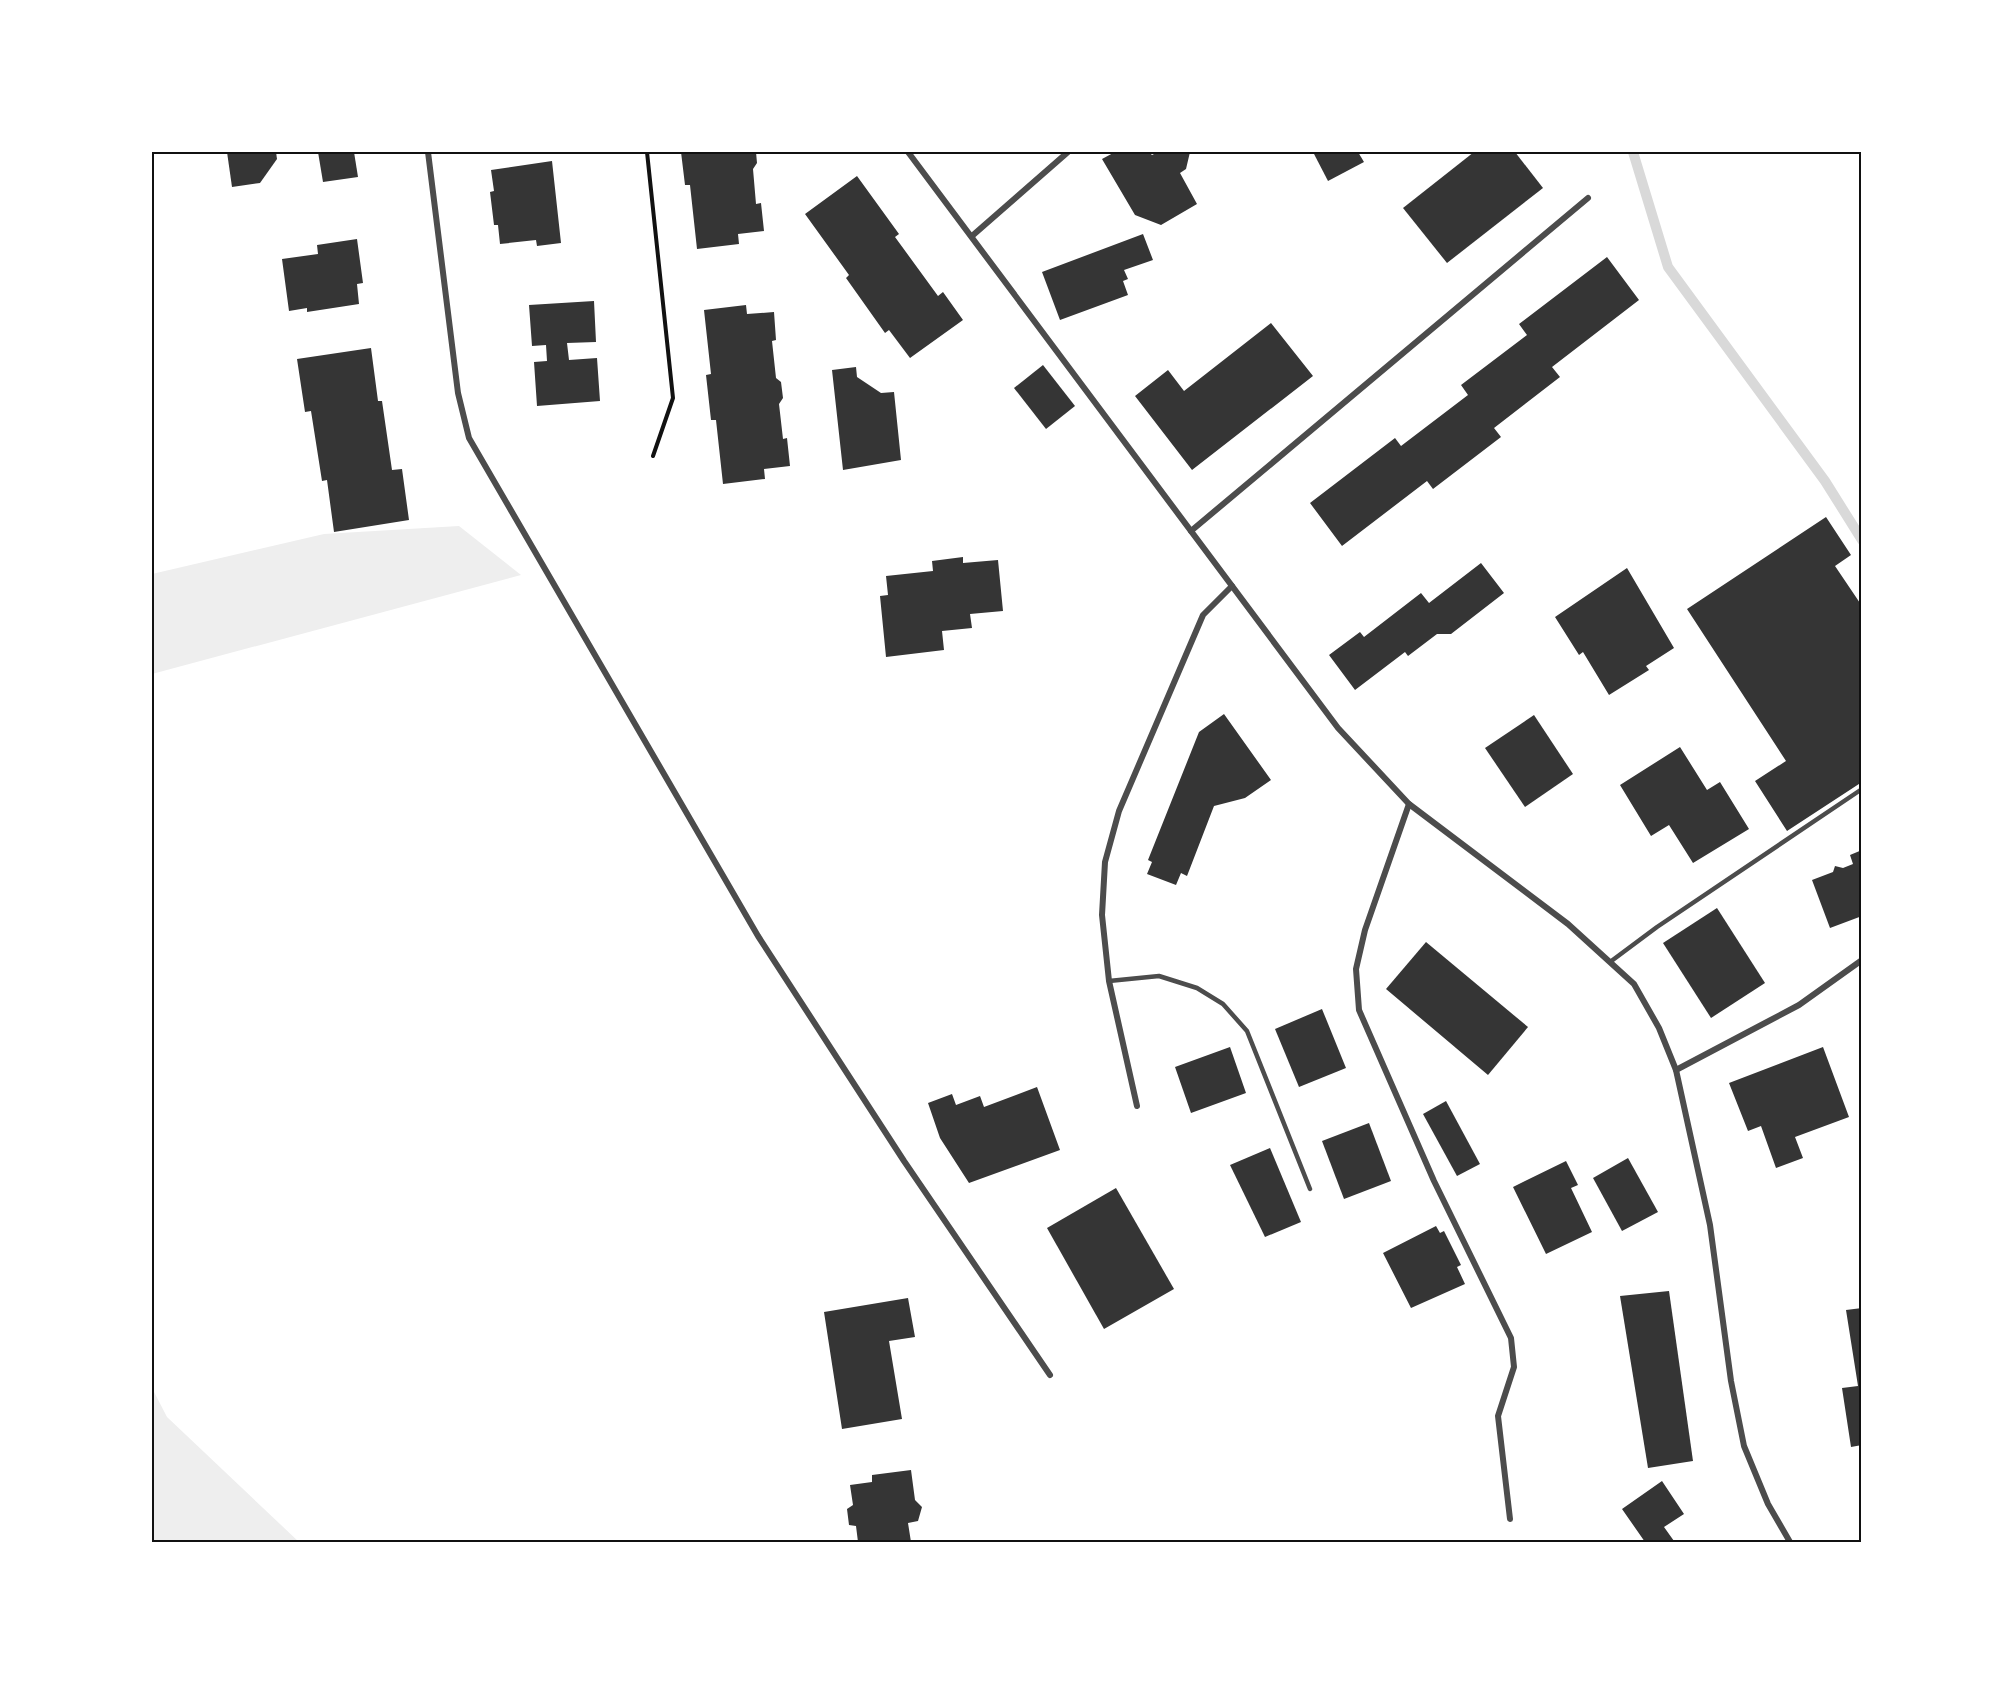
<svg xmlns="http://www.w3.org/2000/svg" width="2013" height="1694" font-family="'Public Sans',sans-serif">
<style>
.green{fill:#eee}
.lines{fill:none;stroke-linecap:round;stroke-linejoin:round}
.stream{stroke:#d9d9d9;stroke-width:10}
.building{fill:#353535}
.path{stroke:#111;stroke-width:4}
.service{stroke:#4c4c4c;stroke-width:4.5}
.minor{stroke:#4c4c4c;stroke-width:6}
.neatline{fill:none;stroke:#111;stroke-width:2}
</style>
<rect width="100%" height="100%" fill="#fff"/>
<g class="green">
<polygon points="459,526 521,575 152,674 152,574 324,534"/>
<polygon points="152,1388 167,1417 299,1542 152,1542"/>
</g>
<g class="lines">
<polyline class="stream" points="1633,152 1668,267 1825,481 1862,540"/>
</g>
<g class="building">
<polygon points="227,152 276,152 277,159 260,183 232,187"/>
<polygon points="318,152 354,152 358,177 323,182"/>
<polygon points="681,152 756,152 757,163 753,169 756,204 761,203 764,231 738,234 739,244 697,249 690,185 685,185"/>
<polygon points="1115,152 1149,152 1152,155 1158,152 1190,152 1186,169 1180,173 1197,204 1161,225 1135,215 1102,159"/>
<polygon points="1313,152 1358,152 1364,162 1328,181"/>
<polygon points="1474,152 1515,152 1543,188 1447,263 1403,208"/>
<polygon points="552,161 561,243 537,246 536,240 500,244 498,225 494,225 490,192 494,191 491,170"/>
<polygon points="857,176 899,234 895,237 938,296 943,292 963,320 910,358 889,330 885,333 846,278 849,275 805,214"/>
<polygon points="1143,234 1153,260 1124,270 1128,279 1123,281 1128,295 1060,320 1042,272"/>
<polygon points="357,239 363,283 357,284 359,304 307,312 307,308 289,311 282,259 318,254 317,245"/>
<polygon points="1607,257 1639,300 1552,367 1560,377 1494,428 1501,437 1433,489 1427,481 1342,546 1310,503 1395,438 1401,446 1468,395 1461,385 1527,335 1519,324"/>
<polygon points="594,301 596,342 567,343 569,360 597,358 600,401 537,406 534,362 547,361 546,345 532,346 529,305"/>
<polygon points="746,305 747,314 774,312 776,340 772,341 776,378 781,382 783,398 779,404 783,439 787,438 790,466 764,469 765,479 723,484 716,420 711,420 706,375 711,374 704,310"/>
<polygon points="1271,323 1313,376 1192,470 1135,396 1168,370 1184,391"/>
<polygon points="371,348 378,401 382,401 392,470 402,469 409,520 334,532 327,480 322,481 311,411 305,412 297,359"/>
<polygon points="1043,365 1075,406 1046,429 1014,388"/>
<polygon points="856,367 857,377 881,393 894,392 901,460 843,470 832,370"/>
<polygon points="1826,517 1851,555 1835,566 1862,606 1862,782 1787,831 1755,781 1786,761 1687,609"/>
<polygon points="963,557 963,563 998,560 1003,611 970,614 972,628 942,631 944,650 886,657 880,596 888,595 886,576 933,571 932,561"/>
<polygon points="1481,563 1504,593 1451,634 1437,634 1408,656 1405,652 1355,690 1329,655 1360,632 1364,637 1421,593 1429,603"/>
<polygon points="1627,568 1674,648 1646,666 1649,670 1609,695 1583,652 1579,655 1555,617"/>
<polygon points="1224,714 1271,780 1245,798 1214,806 1187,876 1181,873 1176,885 1147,874 1152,862 1148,860 1199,732"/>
<polygon points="1534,715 1573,774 1525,807 1485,748"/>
<polygon points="1680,747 1707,790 1720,782 1749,829 1693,863 1669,825 1651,836 1620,785"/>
<polygon points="1862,850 1862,916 1830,928 1812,880 1833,872 1835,866 1843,868 1853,864 1850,855"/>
<polygon points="1717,908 1765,983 1711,1018 1663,943"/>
<polygon points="1426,942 1528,1027 1488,1075 1386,989"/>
<polygon points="1322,1009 1346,1068 1299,1087 1275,1029"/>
<polygon points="1230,1047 1246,1093 1191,1113 1175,1067"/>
<polygon points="1823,1047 1849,1117 1795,1137 1803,1158 1776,1168 1761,1126 1748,1131 1729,1083"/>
<polygon points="1037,1087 1060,1150 969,1183 940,1138 928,1103 952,1094 956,1105 980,1096 984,1107"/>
<polygon points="1446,1101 1480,1164 1457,1176 1423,1114"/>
<polygon points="1369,1123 1391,1181 1344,1199 1322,1141"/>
<polygon points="1270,1148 1301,1222 1265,1237 1230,1165"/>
<polygon points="1628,1158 1658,1212 1622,1231 1593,1178"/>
<polygon points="1566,1161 1578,1185 1571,1188 1592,1232 1546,1254 1513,1187"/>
<polygon points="1116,1188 1174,1289 1104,1329 1047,1228"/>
<polygon points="1436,1226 1440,1233 1444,1231 1461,1265 1457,1267 1465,1284 1411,1308 1383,1253"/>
<polygon points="1669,1291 1693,1461 1648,1468 1620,1296"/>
<polygon points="908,1298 915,1337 889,1341 902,1419 842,1429 824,1312"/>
<polygon points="1862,1308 1862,1445 1851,1447 1842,1388 1858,1386 1846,1310"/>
<polygon points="911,1470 915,1500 922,1507 918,1521 908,1523 911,1542 858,1542 856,1526 849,1525 847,1509 853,1505 850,1485 872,1482 872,1475"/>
<polygon points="1662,1481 1684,1514 1664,1527 1674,1541 1645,1542 1622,1509"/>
</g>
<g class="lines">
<polyline class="path" points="647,152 673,398 653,456"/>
<g class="service">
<polyline points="1610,962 1657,927 1862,789"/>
<polyline points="1109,981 1159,976 1197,988 1223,1004 1247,1031 1310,1189"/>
</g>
<g class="minor">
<polyline points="428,152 458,393 469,438 758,936 904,1161 1050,1375"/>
<polyline points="908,152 1338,728 1409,804 1568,924 1634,984 1659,1028 1676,1070 1710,1225 1731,1381 1744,1446 1768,1504 1790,1542"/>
<polyline points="972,236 1068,152"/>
<polyline points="1191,531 1588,198"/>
<polyline points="1409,804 1365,930 1356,969 1359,1010 1434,1181 1511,1338 1514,1367 1498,1416 1510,1519"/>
<polyline points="1676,1070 1799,1005 1862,960"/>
<polyline points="1137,1106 1109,981 1102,915 1105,862 1119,811 1203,615 1232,586"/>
</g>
</g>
<rect width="2013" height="1694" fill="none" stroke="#ffffff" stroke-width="306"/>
<rect x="153" y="153" width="1707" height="1388" class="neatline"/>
</svg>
